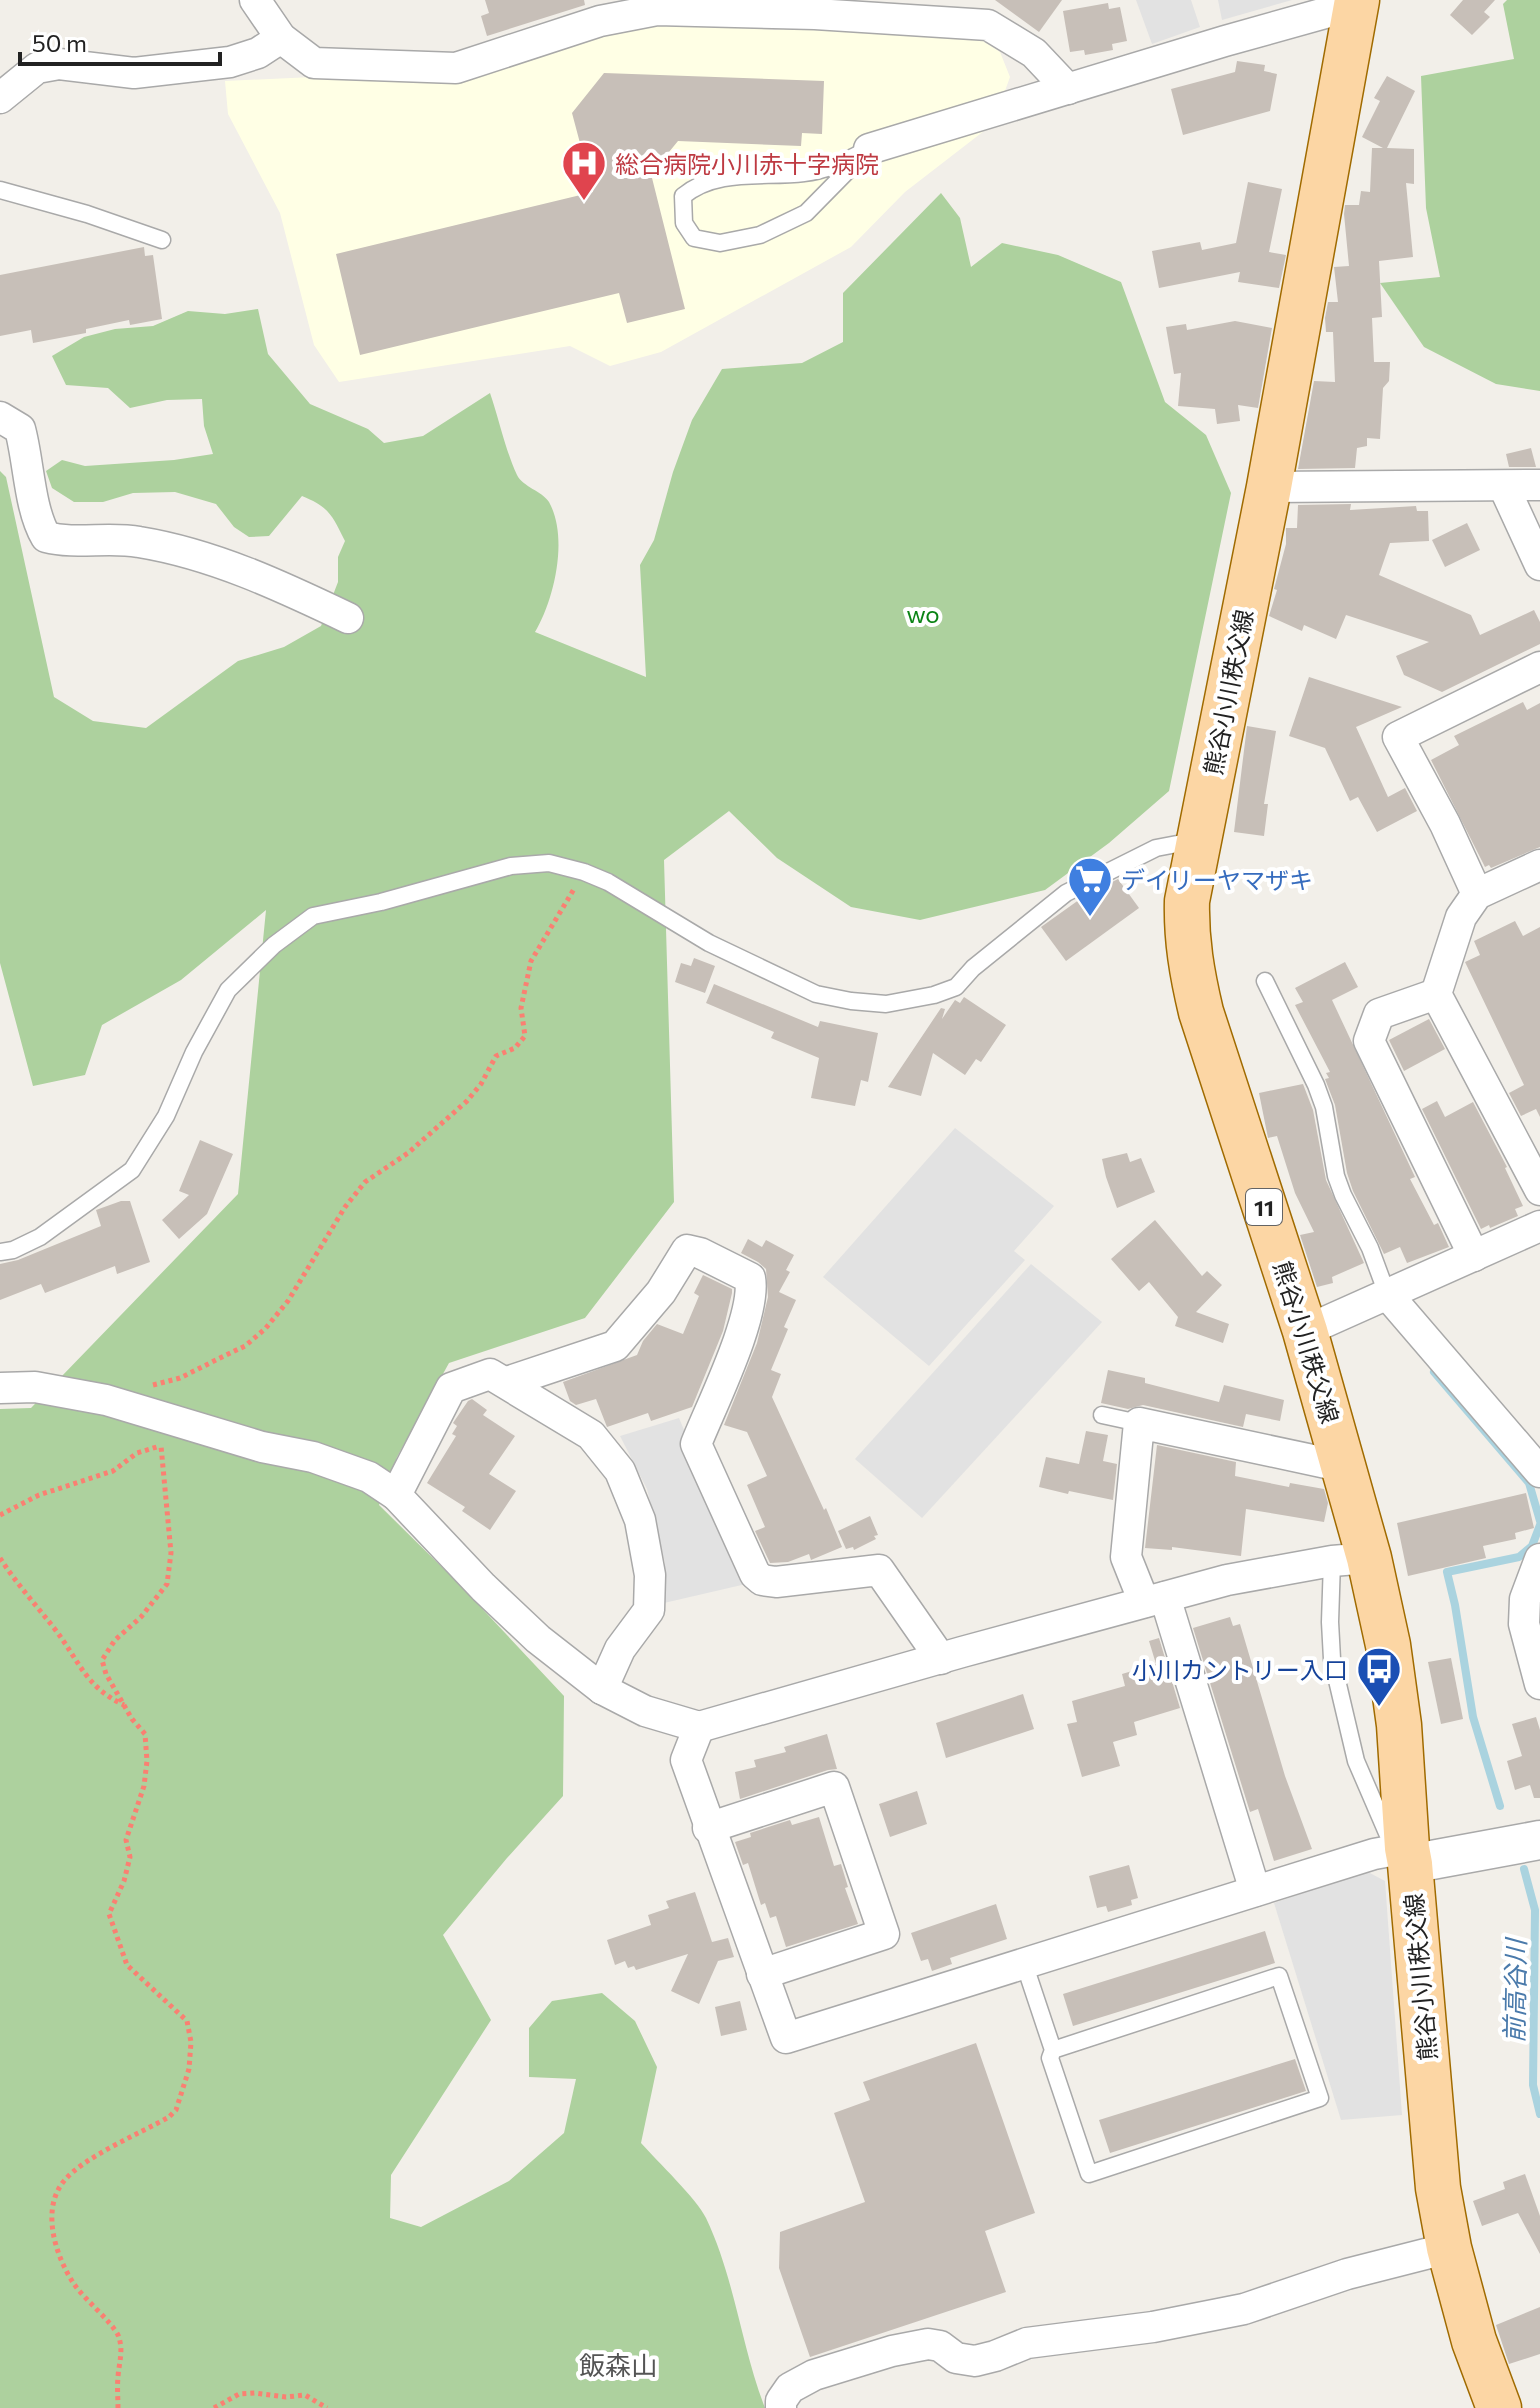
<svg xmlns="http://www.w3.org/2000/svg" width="1540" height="2408" font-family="Commissioner,'Noto Sans JP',sans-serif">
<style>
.education{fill:#ffffe5}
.forest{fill:#add19e}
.parking{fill:#e2e2e2}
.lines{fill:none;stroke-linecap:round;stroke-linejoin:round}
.stream{stroke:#aad3df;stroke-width:8}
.building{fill:#c7bfb8}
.service-casing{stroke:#a9a9a9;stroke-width:19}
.minor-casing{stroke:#a9a9a9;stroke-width:33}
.tertiary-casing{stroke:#a9a9a9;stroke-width:41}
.primary-casing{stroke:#a06b00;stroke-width:47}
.path{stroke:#fa8072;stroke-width:5;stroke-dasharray:4 4;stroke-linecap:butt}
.service{stroke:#fff;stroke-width:16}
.minor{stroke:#fff;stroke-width:30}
.tertiary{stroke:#fff;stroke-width:38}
.primary{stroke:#fcd6a4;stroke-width:44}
.labels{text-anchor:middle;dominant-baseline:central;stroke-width:8;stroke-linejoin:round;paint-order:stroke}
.shield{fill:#fff;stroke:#646464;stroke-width:2}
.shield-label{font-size:22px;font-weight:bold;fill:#222}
.health-label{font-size:24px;fill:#be3a42;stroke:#fff;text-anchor:start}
.park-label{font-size:24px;fill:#0c8416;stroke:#fff}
.street-label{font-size:24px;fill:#222;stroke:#fff}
.shop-label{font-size:24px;fill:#366cbe;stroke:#fff;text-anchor:start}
.transit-label{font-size:24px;fill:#164399;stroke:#fff;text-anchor:end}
.water-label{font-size:26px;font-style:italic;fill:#4a7aab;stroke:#fff}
.neighbourhood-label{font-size:26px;fill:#555;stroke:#fff}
</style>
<rect width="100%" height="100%" fill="#f2efe9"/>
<polygon class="education" points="659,21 775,30 816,25 911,36 967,31 1000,52 1010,77 993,124 905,192 851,247 661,352 610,366 570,346 339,382 314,345 280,213 228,114 225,81 313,77"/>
<g class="forest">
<polygon points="1507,0 1540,0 1540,391 1496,384 1424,347 1380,283 1440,277 1426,208 1421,76 1514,59 1503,4"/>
<path d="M 941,193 L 960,218 L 971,267 L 1002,243 L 1058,255 L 1121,282 L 1165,402 L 1206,435 L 1231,493 L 1169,791 L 1109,843 L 1045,890 L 920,920 L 851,907 L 777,858 L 729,811 L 664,860 L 674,1202 L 585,1318 L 449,1363 L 397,1457 L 379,1505 L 460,1585 L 564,1696 L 563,1796 L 507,1858 L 443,1935 L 491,2020 L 391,2175 L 390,2218 L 421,2227 L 509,2181 L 564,2133 L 576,2079 L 529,2077 L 529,2028 L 552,2001 L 602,1993 L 635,2021 L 657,2067 L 641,2143 C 657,2161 697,2199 706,2218 C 735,2279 741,2346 765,2408 L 0,2408 L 0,1409 L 31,1408 L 238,1194 L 266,910 L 181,980 L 102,1025 L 85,1075 L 33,1086 L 0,963 L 0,471 L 6,477 L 54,697 L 93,721 L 146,728 L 238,661 L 284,647 L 321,626 L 338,582 L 338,557 L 345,541 C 332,515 329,507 302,496 L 269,536 L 249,537 L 234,527 L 216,504 L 175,492 L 133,493 L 103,502 L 74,502 L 52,488 L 46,471 L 62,460 L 85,466 L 174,460 L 213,454 L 204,426 L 202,399 L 167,400 L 130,408 L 108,388 L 66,385 L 52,356 L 84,337 L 115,329 L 153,326 L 188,311 L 225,314 L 258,309 L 268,354 L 310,404 L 368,429 L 384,443 L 423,436 L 490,393 C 499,419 505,449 517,475 C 523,487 542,491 549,502 C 569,538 554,600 535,632 L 646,677 L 640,565 L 654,540 L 673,472 L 692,420 L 722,369 L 802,363 L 843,342 L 843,293 Z"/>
</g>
<g class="parking">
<polygon points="1136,0 1191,0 1200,27 1152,44"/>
<polygon points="1218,0 1292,0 1222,20"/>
<polygon points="955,1128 1054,1206 1014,1251 1025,1260 929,1366 823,1277"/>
<polygon points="1031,1264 1102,1322 922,1518 855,1459"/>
<polygon points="679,1418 746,1577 746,1584 664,1603 665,1563 647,1489 620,1436"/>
<polygon points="1366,1871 1385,1881 1402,2115 1341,2120 1274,1903"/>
</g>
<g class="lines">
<g class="stream">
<polyline points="1434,1372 1529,1483 1540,1521"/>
<polyline points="1500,1806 1473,1717 1455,1605 1447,1572 1519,1557 1532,1546 1540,1525"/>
<polyline points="1524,1869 1535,1910 1533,2085 1540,2114"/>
</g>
</g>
<g class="building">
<polygon points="485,0 584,0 585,5 487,36 481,16 489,13"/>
<polygon points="995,0 1062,0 1039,32"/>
<polygon points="1463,0 1495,0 1484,12 1490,17 1472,35 1450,15"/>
<polygon points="1108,3 1109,9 1120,7 1127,41 1112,44 1113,50 1085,55 1084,50 1070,52 1063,11"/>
<polygon points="1237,61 1265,65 1264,71 1277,74 1270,111 1183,135 1171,89 1235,72"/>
<polygon points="604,73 824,81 822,134 802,133 801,146 678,141 651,174 685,309 627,323 619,293 360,355 336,254 593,192 572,113"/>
<polygon points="1387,76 1415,91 1387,148 1414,149 1414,184 1406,183 1413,257 1379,261 1382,317 1372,318 1374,362 1390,362 1389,381 1383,388 1380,439 1367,438 1367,446 1357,448 1355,468 1298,469 1314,381 1335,382 1333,332 1326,332 1325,318 1328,302 1338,302 1334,267 1349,266 1344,214 1345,205 1359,205 1361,191 1370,192 1372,148 1383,148 1362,137 1380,101 1374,98"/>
<polygon points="1248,182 1282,189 1269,252 1286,255 1279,288 1238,282 1240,272 1159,288 1152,251 1200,242 1202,250 1236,243"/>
<polygon points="144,247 145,256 153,255 162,319 130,325 129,320 86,329 86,333 33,343 31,330 0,336 0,275"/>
<polygon points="1235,321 1272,328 1258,408 1238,405 1240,421 1217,424 1215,409 1178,406 1181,373 1174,374 1166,327 1186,324 1187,330"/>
<polygon points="1531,448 1536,467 1509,467 1506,454"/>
<polygon points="1351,504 1350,510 1416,506 1417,511 1428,511 1429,541 1390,543 1379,575 1471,615 1480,635 1534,610 1540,622 1540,644 1442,692 1404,675 1396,656 1429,642 1346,615 1336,639 1304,625 1302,631 1269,616 1277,590 1274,589 1286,544 1286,528 1297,528 1298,505"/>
<polygon points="1467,523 1480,550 1445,567 1432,540"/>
<polygon points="1309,677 1402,707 1356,727 1388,797 1405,788 1417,811 1377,832 1358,797 1350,801 1325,748 1289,736"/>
<polygon points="1523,702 1527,710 1540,703 1540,847 1491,868 1489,865 1485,867 1431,760 1459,745 1454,736"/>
<polygon points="1247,726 1276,731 1264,804 1268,804 1264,836 1234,832"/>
<polygon points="1118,879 1139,908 1066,961 1041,927 1083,897"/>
<polygon points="1515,921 1523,936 1540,927 1540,1117 1536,1109 1521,1116 1509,1093 1524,1085 1465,962 1480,955 1474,941"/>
<polygon points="694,958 715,966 705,993 675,982 681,963 691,966"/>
<polygon points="1345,962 1358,987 1332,1000 1415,1177 1410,1179 1434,1225 1438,1223 1449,1247 1407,1263 1400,1247 1384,1254 1353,1191 1347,1173 1335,1105 1325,1079 1329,1078 1326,1073 1330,1072 1295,1005 1303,1002 1295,988"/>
<polygon points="714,984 818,1027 820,1021 878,1033 868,1082 861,1080 855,1106 811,1098 819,1058 771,1038 774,1032 706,1003"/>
<polygon points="964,997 1006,1025 981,1062 976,1059 965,1075 933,1053 921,1096 888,1087 941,1008 945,1009 942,1019 955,1000 960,1003"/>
<polygon points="1429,1019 1445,1049 1404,1071 1389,1040"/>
<polygon points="1303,1084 1313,1110 1326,1180 1364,1263 1332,1277 1333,1283 1317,1287 1300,1235 1314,1232 1295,1193 1277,1136 1268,1138 1259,1093"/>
<polygon points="1437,1101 1445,1117 1473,1102 1507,1167 1505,1168 1523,1206 1515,1209 1518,1216 1490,1228 1489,1225 1481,1229 1422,1109"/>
<polygon points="200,1140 233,1154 207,1214 179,1239 162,1220 189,1195 179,1191"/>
<polygon points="1127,1153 1130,1162 1141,1158 1155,1192 1117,1208 1106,1177 1102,1159"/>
<polygon points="121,1201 130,1201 150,1262 117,1274 115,1266 45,1293 41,1284 0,1300 0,1264 18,1260 101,1226 96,1210"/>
<polygon points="1155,1220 1202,1276 1207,1271 1222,1285 1196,1312 1229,1324 1223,1343 1175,1326 1178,1317 1149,1282 1139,1291 1111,1259"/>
<polygon points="748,1239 762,1247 766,1240 794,1255 786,1270 790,1272 779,1292 796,1300 784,1327 788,1329 771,1370 781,1374 772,1397 824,1510 826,1508 842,1547 811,1560 809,1554 788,1562 770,1563 755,1531 765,1527 747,1485 767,1476 747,1432 724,1425 757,1343 768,1297 766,1269 758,1262 741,1253"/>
<polygon points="703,1275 732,1289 732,1293 723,1331 692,1407 651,1421 648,1413 607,1427 596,1399 576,1405 570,1401 563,1382 637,1355 643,1341 657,1324 683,1334 699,1296 694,1293"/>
<polygon points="1108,1370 1145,1378 1145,1383 1219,1402 1224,1385 1284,1400 1280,1421 1246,1414 1243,1427 1143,1405 1128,1409 1101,1403"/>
<polygon points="472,1399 487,1410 483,1415 515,1436 489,1474 516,1491 490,1530 462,1511 465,1507 427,1483 456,1436 452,1434 457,1426 453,1423 455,1420 468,1401"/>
<polygon points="1086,1431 1108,1435 1103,1461 1117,1464 1113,1500 1069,1491 1068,1494 1039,1487 1046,1457 1079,1464"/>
<polygon points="1157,1445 1236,1462 1235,1476 1289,1487 1290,1483 1324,1489 1328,1503 1324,1522 1246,1509 1241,1556 1172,1547 1172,1550 1145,1548"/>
<polygon points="1526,1493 1534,1528 1515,1533 1516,1539 1483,1546 1486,1558 1408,1576 1397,1523"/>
<polygon points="870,1516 878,1535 874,1536 876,1539 854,1550 853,1547 846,1549 838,1531"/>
<polygon points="1230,1617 1233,1626 1240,1624 1285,1776 1312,1849 1274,1861 1258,1809 1250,1812 1193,1628"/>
<polygon points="1159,1638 1180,1708 1134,1722 1137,1735 1113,1742 1120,1766 1082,1777 1067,1724 1077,1722 1072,1701 1125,1686 1122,1674 1156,1664 1149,1641"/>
<polygon points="1451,1658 1463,1719 1441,1724 1428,1662"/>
<polygon points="1023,1694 1034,1729 946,1758 936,1723"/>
<polygon points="1536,1717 1540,1730 1540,1798 1534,1798 1530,1785 1515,1790 1507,1761 1522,1756 1512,1724"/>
<polygon points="827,1734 837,1769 828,1770 740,1799 735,1772 756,1767 754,1760 786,1752 784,1747"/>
<polygon points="917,1791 927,1824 890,1837 879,1804"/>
<polygon points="819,1817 834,1866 841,1864 848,1887 845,1888 858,1924 786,1947 776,1916 770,1918 765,1903 761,1905 748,1863 743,1865 735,1842 751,1837 750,1833 790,1820 792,1825"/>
<polygon points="1129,1865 1138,1898 1131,1900 1132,1905 1108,1912 1106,1906 1097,1908 1089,1876"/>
<polygon points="695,1892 712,1942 728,1938 734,1957 718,1961 699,2004 671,1991 688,1954 636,1970 634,1966 628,1968 625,1961 615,1965 607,1940 651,1925 648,1915 669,1908 666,1901"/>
<polygon points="996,1904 1007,1939 950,1958 952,1964 932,1971 928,1959 921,1961 911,1933"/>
<polygon points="1265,1931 1275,1963 1073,2026 1063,1994"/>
<polygon points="740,2001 747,2030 721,2036 715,2007"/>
<polygon points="976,2043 1035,2213 985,2231 1006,2292 810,2357 779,2268 780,2232 865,2202 834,2113 870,2100 863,2082"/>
<polygon points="1295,2059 1306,2091 1110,2153 1099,2120"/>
<polygon points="1525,2174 1540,2216 1540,2254 1518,2213 1482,2226 1473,2201 1505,2189 1503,2182"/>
<polygon points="1540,2307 1540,2354 1509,2364 1496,2325"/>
</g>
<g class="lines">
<g class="service-casing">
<g id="service">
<path d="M 869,149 L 806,213 L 760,235 L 720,243 L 694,238 L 684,223 L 683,196 C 717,168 763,178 804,173 C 827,171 849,159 869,149 Z"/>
<polyline points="0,190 87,214 162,240"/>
<polyline points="1265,981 1316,1085 1324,1107 1336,1176 1343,1195 1370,1248 1387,1294"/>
<polyline points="0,1252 13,1250 40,1237 132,1170 166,1116 194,1052 228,990 274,945 313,916 381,902 511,866 549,863 584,872 608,882 709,943 816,994 851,1001 886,1004 934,995 956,987 973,968 1066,893 1156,848 1198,840"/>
<polyline points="1102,1415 1139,1423"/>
<polyline points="1332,1561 1330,1622 1332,1659 1356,1761 1394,1849"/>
<polyline points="1024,1963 1053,2050 1050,2058 1089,2174 1320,2098 1279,1976 1053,2050"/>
</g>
</g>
<g class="minor-casing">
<g id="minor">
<polyline points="255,0 281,38 314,63 456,68 600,21 657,10 815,14 988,25 1034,53 1068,89"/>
<polyline points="0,98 37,68 59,64 134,73 230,62 258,53 281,38"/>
<polyline points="869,149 1225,41 1357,4"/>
<path d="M 0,417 L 20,429 C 29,462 29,508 46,537 C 77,545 108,536 139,542 C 213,554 281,586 348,618"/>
<polyline points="1269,487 1540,485"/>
<polyline points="1504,487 1540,565"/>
<polyline points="1540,865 1477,894 1461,917 1436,994 1540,1190"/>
<polyline points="1477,894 1445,824 1398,737 1540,667"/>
<polyline points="1436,994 1379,1014 1369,1041 1474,1256"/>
<polyline points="1387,1294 1540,1472"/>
<polyline points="1305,1331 1540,1226"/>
<path d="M 507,1382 L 615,1346 L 661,1292 L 687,1250 L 700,1253 L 750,1278 C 757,1315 711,1406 696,1444 L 755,1574 L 762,1580 L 776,1582 L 879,1570 L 941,1659"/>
<polyline points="0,1388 35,1387 106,1400 262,1447 313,1457 369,1477 396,1495 483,1587 538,1639 602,1689 645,1711 699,1727 962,1652 1227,1580 1332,1561 1369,1558"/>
<polyline points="396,1495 451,1388 490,1374 591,1435 620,1471 640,1520 650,1575 649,1610 620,1649 602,1689"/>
<polyline points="1540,1559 1525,1599 1524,1624 1540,1684"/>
<polyline points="1165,1597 1255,1891"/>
<polyline points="1144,1602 1126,1557 1139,1423 1345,1467"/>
<polyline points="699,1727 686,1760 786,2038 1374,1854 1407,1848"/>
<polyline points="708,1828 834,1787 884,1934 762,1974"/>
<polyline points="781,2408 781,2401 790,2388 814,2375 892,2351 928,2344 940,2346 956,2358 975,2361 995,2356 1027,2343 1153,2327 1244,2309 1347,2274 1449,2248"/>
</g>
</g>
<g class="tertiary-casing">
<polyline id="tertiary" points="1410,1864 1540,1840"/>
</g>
<g class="primary-casing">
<path id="primary" d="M 1357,0 L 1269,487 L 1187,901 C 1186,940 1192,974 1201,1012 L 1305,1331 L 1369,1558 L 1388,1645 L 1399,1725 L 1407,1848 L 1410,1864 L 1438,2188 L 1449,2248 L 1474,2341 L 1499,2408"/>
</g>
<g class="path">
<polyline points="153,1385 180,1378 218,1359 245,1346 265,1329 288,1301 345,1207 365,1182 408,1153 467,1101 481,1084 496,1056 515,1048 525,1036 521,1008 531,961 574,889"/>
<polyline points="0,1515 39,1495 113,1471 137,1453 160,1446"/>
<path d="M 0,1558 C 16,1583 36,1605 54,1628 C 79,1660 85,1687 124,1705"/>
<path d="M 118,2408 C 118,2398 117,2387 118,2377 C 119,2362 124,2350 118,2335 C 111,2321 85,2300 74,2284 C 56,2257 40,2210 64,2181 C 83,2157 141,2133 169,2117 L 176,2110 L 189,2069 L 191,2042 L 187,2021 L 127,1965 L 109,1914 L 124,1881 L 130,1857 L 126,1840 L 144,1786 L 147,1761 L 145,1734 L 132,1719 L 106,1674 L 102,1660 L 115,1640 L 141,1617 L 167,1584 L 171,1553 L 161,1446"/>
<polyline points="214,2408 239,2394 255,2393 286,2397 305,2395 327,2408"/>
</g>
<use href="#service" class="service"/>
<use href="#minor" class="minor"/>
<use href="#tertiary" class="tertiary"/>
<use href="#primary" class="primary"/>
</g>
<defs>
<g id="hospital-pin" transform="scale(2.3)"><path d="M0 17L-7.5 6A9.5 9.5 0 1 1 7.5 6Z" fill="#e0444e" stroke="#fff"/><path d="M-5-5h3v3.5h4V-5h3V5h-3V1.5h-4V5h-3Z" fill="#fff"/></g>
<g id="supermarket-pin" transform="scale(2.3)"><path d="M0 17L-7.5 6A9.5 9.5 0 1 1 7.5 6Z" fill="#3f7fe0" stroke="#fff"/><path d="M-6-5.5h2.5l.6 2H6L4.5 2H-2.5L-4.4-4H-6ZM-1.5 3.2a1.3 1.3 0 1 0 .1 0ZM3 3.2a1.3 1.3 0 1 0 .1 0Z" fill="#fff"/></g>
<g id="bus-pin" transform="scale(2.3)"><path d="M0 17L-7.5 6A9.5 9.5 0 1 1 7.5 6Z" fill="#1a4fb4" stroke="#fff"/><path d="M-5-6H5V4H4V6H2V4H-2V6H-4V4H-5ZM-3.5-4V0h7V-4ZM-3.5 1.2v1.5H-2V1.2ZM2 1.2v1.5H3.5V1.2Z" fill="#fff"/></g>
</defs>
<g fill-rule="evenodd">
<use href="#hospital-pin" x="584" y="163"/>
<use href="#supermarket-pin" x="1090" y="879"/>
<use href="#bus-pin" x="1379" y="1669"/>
</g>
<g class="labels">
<rect class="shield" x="1246" y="1189" width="36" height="36" rx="6"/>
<g class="shield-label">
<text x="1264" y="1207">11</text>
</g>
<g class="health-label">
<text x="615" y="163">総合病院小川赤十字病院</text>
</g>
<g class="park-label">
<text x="923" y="613">wo</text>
</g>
<g class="street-label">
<text transform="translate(1228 692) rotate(-79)">熊谷小川秩父線</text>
<text transform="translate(1307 1342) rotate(73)">熊谷小川秩父線</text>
<text transform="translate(1420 1977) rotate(-95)">熊谷小川秩父線</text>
</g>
<g class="shop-label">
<text x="1121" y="879">デイリーヤマザキ</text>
</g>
<g class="transit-label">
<text x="1348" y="1669">小川カントリー入口</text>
</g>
<g class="water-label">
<text transform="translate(1514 1991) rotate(-89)">前高谷川</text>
</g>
<g class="neighbourhood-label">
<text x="618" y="2364">飯森山</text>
</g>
</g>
<path d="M20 52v12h200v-12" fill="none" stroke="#222222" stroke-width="4"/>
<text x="32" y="52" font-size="24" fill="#222222" stroke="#ffffff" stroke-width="6" paint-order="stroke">50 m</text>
</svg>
